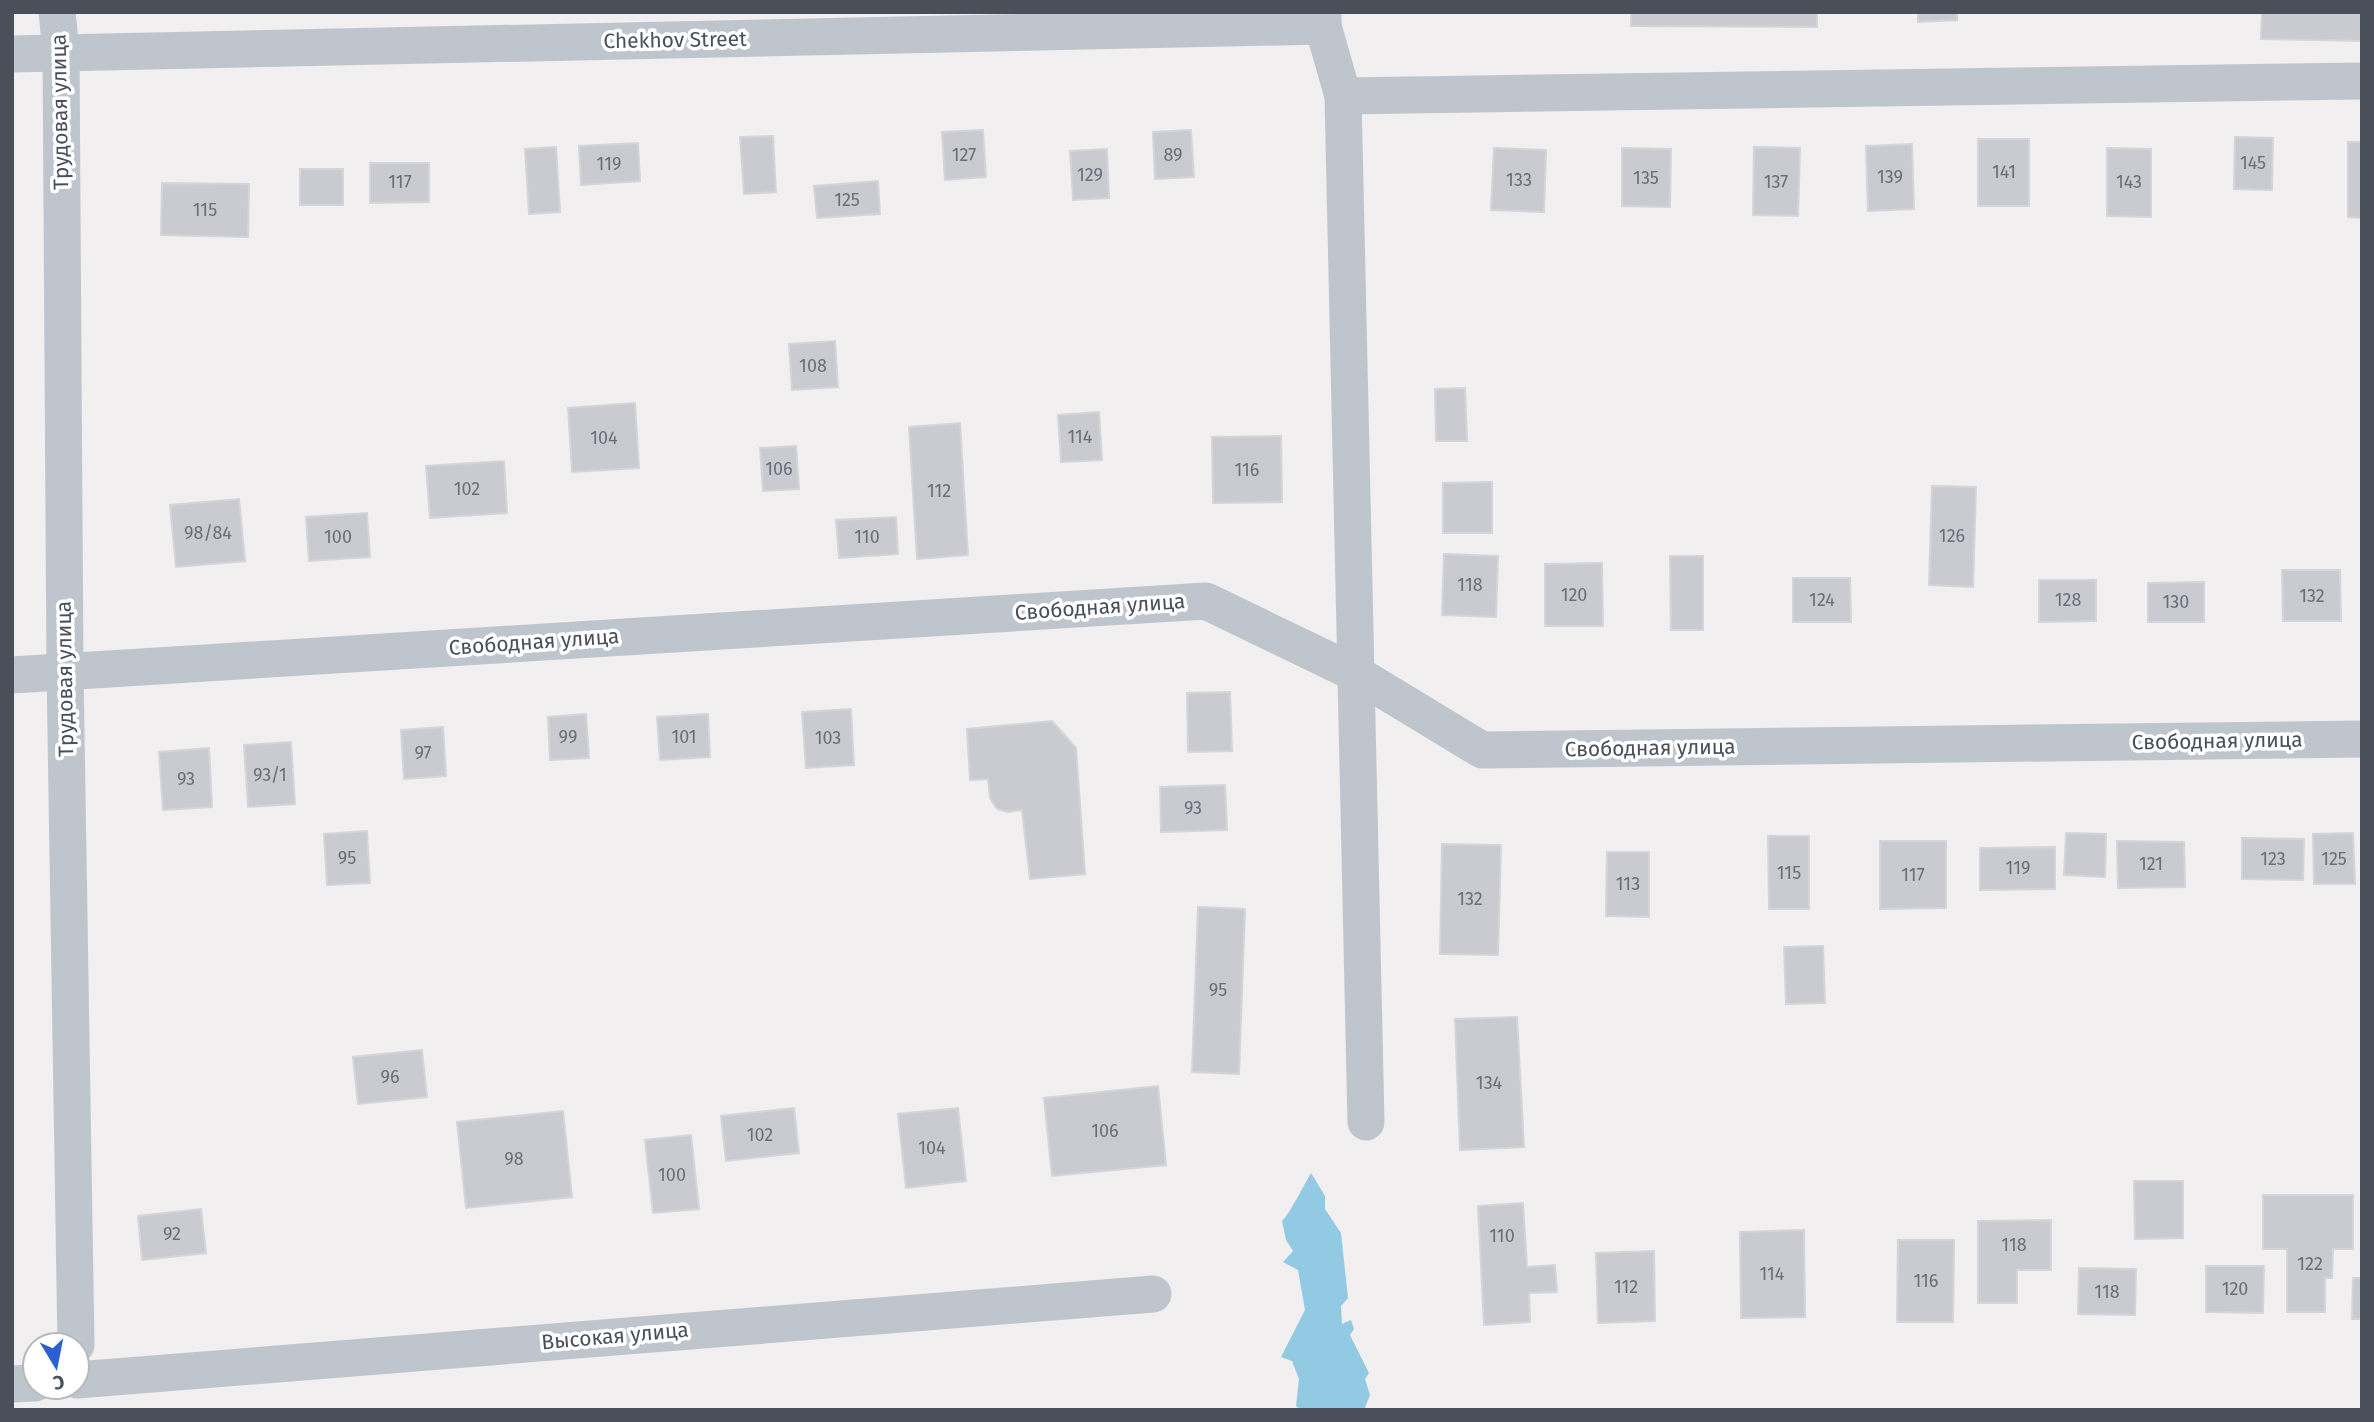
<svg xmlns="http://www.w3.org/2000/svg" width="2374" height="1422" font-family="'Fira Sans',sans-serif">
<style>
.water{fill:#93cae3}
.building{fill:#c9cbd1;stroke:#d3d5da;stroke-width:2}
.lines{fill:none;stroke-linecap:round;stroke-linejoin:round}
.minor{stroke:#bfc5cc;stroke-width:37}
.labels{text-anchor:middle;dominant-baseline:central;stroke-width:7;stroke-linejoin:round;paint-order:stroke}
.number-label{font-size:18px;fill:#696f78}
.street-label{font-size:21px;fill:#49505a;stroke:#fff}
</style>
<rect width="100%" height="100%" fill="#f1efef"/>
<path class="water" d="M 1311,1173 L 1325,1196 L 1325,1209 L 1341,1233 L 1348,1298 L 1341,1306 L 1342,1324 L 1351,1320 L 1354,1329 L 1350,1335 L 1369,1373 L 1365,1379 L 1370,1395 L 1364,1410 L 1301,1410 L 1296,1406 L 1299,1379 L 1292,1361 L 1281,1357 L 1305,1310 L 1298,1270 L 1283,1262 L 1293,1251 L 1286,1240 L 1282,1221 C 1289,1215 1304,1185 1311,1173 Z"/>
<g class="building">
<polygon points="1631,12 1817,12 1817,27 1631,26"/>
<polygon points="1918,12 1957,12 1957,20 1918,22"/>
<polygon points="2262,12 2362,12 2362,41 2261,39"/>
<polygon points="983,130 986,177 945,180 942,132"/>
<polygon points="1191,130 1194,177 1155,179 1153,132"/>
<polygon points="773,136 776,192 744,194 740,137"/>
<polygon points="2235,137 2273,138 2272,190 2234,189"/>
<rect x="1978" y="139" width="51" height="67"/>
<polygon points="2348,142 2362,142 2362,218 2348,217"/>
<polygon points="638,143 640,181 581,185 579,146"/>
<polygon points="1912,144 1914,209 1868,211 1866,146"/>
<polygon points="556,147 560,212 529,214 525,149"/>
<polygon points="1754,147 1800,148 1798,216 1753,215"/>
<polygon points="1494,148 1546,150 1544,212 1491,210"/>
<polygon points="1622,148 1671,149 1670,207 1622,206"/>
<polygon points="2107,148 2151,149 2151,217 2107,216"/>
<polygon points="1107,149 1109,198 1073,200 1070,151"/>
<polygon points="370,163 429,163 429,202 370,203"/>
<rect x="300" y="169" width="43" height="36"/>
<polygon points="878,181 880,214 817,218 814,186"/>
<polygon points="162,183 249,184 248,237 161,235"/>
<polygon points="835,341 838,387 792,390 789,344"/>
<polygon points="1465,388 1467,441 1436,441 1435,389"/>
<polygon points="635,403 639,468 572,472 568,408"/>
<polygon points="1099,412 1102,460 1061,462 1058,415"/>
<polygon points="960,423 968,555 917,559 909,427"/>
<polygon points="1281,436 1282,502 1213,503 1212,437"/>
<polygon points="796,446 799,489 763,491 760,448"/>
<polygon points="504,461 507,513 430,518 426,466"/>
<polygon points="1492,482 1492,533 1443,533 1443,483"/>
<polygon points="1932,486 1976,487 1973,587 1929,585"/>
<polygon points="239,499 245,561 176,567 170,505"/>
<polygon points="367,513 370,557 309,561 306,517"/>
<polygon points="896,517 898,554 839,558 836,520"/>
<polygon points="1444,554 1498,556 1496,617 1442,615"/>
<polygon points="1670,556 1703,556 1703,630 1671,630"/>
<polygon points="1602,563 1603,626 1545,626 1545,564"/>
<polygon points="2282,570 2340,570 2341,621 2283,621"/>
<polygon points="1793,578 1850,578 1851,622 1793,622"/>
<polygon points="2039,580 2096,580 2096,621 2039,622"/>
<polygon points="2204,582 2204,622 2148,622 2148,583"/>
<polygon points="1230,692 1232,751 1188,752 1187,693"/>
<polygon points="851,709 854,765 806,768 802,712"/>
<polygon points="586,714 589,758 550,760 548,717"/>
<polygon points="708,714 710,757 660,760 657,717"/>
<polygon points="1052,721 1076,748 1085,874 1030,879 1022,810 1008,812 997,809 990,798 988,779 970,780 967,729"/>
<polygon points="443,727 446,776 404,779 401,730"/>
<polygon points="291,742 295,804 248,807 244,745"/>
<polygon points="209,748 212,807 163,810 159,752"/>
<polygon points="1225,785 1227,830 1161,832 1160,787"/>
<polygon points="367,831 370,883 327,885 324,834"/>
<polygon points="2066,833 2106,834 2105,877 2064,875"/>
<polygon points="2353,833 2355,884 2314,884 2313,834"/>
<polygon points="1768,836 1809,836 1809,909 1769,909"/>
<polygon points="2242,838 2304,839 2303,880 2242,879"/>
<polygon points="1880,841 1946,841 1946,908 1880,909"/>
<polygon points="2117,841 2184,842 2185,887 2118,888"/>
<polygon points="1442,844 1501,845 1498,955 1440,954"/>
<polygon points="2055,847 2055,889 1980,890 1980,848"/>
<polygon points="1607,852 1649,852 1649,917 1606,916"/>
<polygon points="1198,907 1245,909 1239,1074 1192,1072"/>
<polygon points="1823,946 1825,1003 1786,1004 1784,947"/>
<polygon points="1517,1017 1524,1147 1460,1150 1455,1019"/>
<polygon points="422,1050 427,1097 358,1104 353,1057"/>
<polygon points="1158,1086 1166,1165 1052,1176 1044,1098"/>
<polygon points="794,1108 799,1153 726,1161 721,1116"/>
<polygon points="958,1108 966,1181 906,1188 898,1114"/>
<polygon points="563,1111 572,1197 466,1208 457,1122"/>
<polygon points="691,1135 699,1209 653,1213 645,1140"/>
<polygon points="2134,1181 2183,1181 2183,1238 2135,1239"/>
<polygon points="2263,1195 2353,1195 2353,1249 2333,1249 2332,1278 2325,1278 2325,1312 2287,1312 2287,1249 2263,1249"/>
<polygon points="1523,1203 1527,1267 1555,1265 1557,1292 1529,1293 1530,1322 1484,1325 1478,1206"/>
<polygon points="201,1209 206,1253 142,1260 138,1216"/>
<polygon points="2051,1220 2051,1270 2017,1270 2017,1303 1978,1303 1978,1221"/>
<polygon points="1804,1230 1805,1317 1741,1318 1740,1232"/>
<polygon points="1898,1240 1954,1240 1953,1322 1897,1322"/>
<polygon points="1654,1251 1655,1321 1598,1323 1596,1253"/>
<polygon points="2206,1266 2264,1266 2263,1313 2206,1312"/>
<polygon points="2079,1268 2136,1269 2135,1315 2078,1314"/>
<polygon points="2353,1278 2362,1278 2362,1319 2352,1319"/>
</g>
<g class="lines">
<g class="minor">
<polyline points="57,12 61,52 65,671 76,1345"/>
<polyline points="1323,26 1343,96 1366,1122"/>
<polyline points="12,54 1323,26 1323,12"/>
<polyline points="1343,96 2362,81"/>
<polyline points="12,675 1206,601 1355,673 1482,750 2362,739"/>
<polyline points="77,1380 1153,1294"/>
<polyline points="12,1384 35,1383"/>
</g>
</g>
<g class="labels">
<g class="number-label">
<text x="964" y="155">127</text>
<text x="1173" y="155">89</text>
<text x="2253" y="163">145</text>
<text x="609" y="164">119</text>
<text x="2004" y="172">141</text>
<text x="1090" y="175">129</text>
<text x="1890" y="177">139</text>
<text x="1646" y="178">135</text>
<text x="1519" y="180">133</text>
<text x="400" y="182">117</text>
<text x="1776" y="182">137</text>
<text x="2129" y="182">143</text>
<text x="847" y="200">125</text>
<text x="205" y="210">115</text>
<text x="813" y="366">108</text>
<text x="1080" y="437">114</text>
<text x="604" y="438">104</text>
<text x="779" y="469">106</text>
<text x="1247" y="470">116</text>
<text x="467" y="489">102</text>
<text x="939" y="491">112</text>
<text x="208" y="533">98/84</text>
<text x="1952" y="536">126</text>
<text x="338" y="537">100</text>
<text x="867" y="537">110</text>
<text x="1470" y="585">118</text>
<text x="1574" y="595">120</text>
<text x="2312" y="596">132</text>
<text x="1822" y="600">124</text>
<text x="2068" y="600">128</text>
<text x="2176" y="602">130</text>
<text x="568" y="737">99</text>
<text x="684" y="737">101</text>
<text x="828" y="738">103</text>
<text x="423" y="753">97</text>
<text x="270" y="775">93/1</text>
<text x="186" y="779">93</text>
<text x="1193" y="808">93</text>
<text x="347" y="858">95</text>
<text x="2273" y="859">123</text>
<text x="2334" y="859">125</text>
<text x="2151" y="864">121</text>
<text x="2018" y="868">119</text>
<text x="1789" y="873">115</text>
<text x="1913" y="875">117</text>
<text x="1628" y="884">113</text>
<text x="1470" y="899">132</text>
<text x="1218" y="990">95</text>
<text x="390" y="1077">96</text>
<text x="1489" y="1083">134</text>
<text x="1105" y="1131">106</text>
<text x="760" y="1135">102</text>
<text x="932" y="1148">104</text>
<text x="514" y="1159">98</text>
<text x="672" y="1175">100</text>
<text x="172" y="1234">92</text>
<text x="1502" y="1236">110</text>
<text x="2014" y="1245">118</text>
<text x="2310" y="1264">122</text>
<text x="1772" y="1274">114</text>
<text x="1926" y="1281">116</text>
<text x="1626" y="1287">112</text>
<text x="2235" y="1289">120</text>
<text x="2107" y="1292">118</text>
</g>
<g class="street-label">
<text transform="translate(675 40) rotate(-1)">Chekhov Street</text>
<text transform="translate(60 112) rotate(-91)">Трудовая улица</text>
<text transform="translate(1100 607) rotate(-4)">Свободная улица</text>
<text transform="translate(534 642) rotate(-4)">Свободная улица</text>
<text transform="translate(65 679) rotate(-91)">Трудовая улица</text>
<text transform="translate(2217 741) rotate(-1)">Свободная улица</text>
<text transform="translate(1650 748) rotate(-1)">Свободная улица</text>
<text transform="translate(615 1336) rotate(-5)">Высокая улица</text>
</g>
</g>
<rect width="2374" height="1422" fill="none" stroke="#49505a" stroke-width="28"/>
<g transform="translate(56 1366) rotate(170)"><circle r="33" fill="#ffffff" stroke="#b6b9bd" stroke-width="2"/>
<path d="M0-5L12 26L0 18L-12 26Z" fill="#2b61cf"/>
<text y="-10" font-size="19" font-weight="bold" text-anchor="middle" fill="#49505a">С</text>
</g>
</svg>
